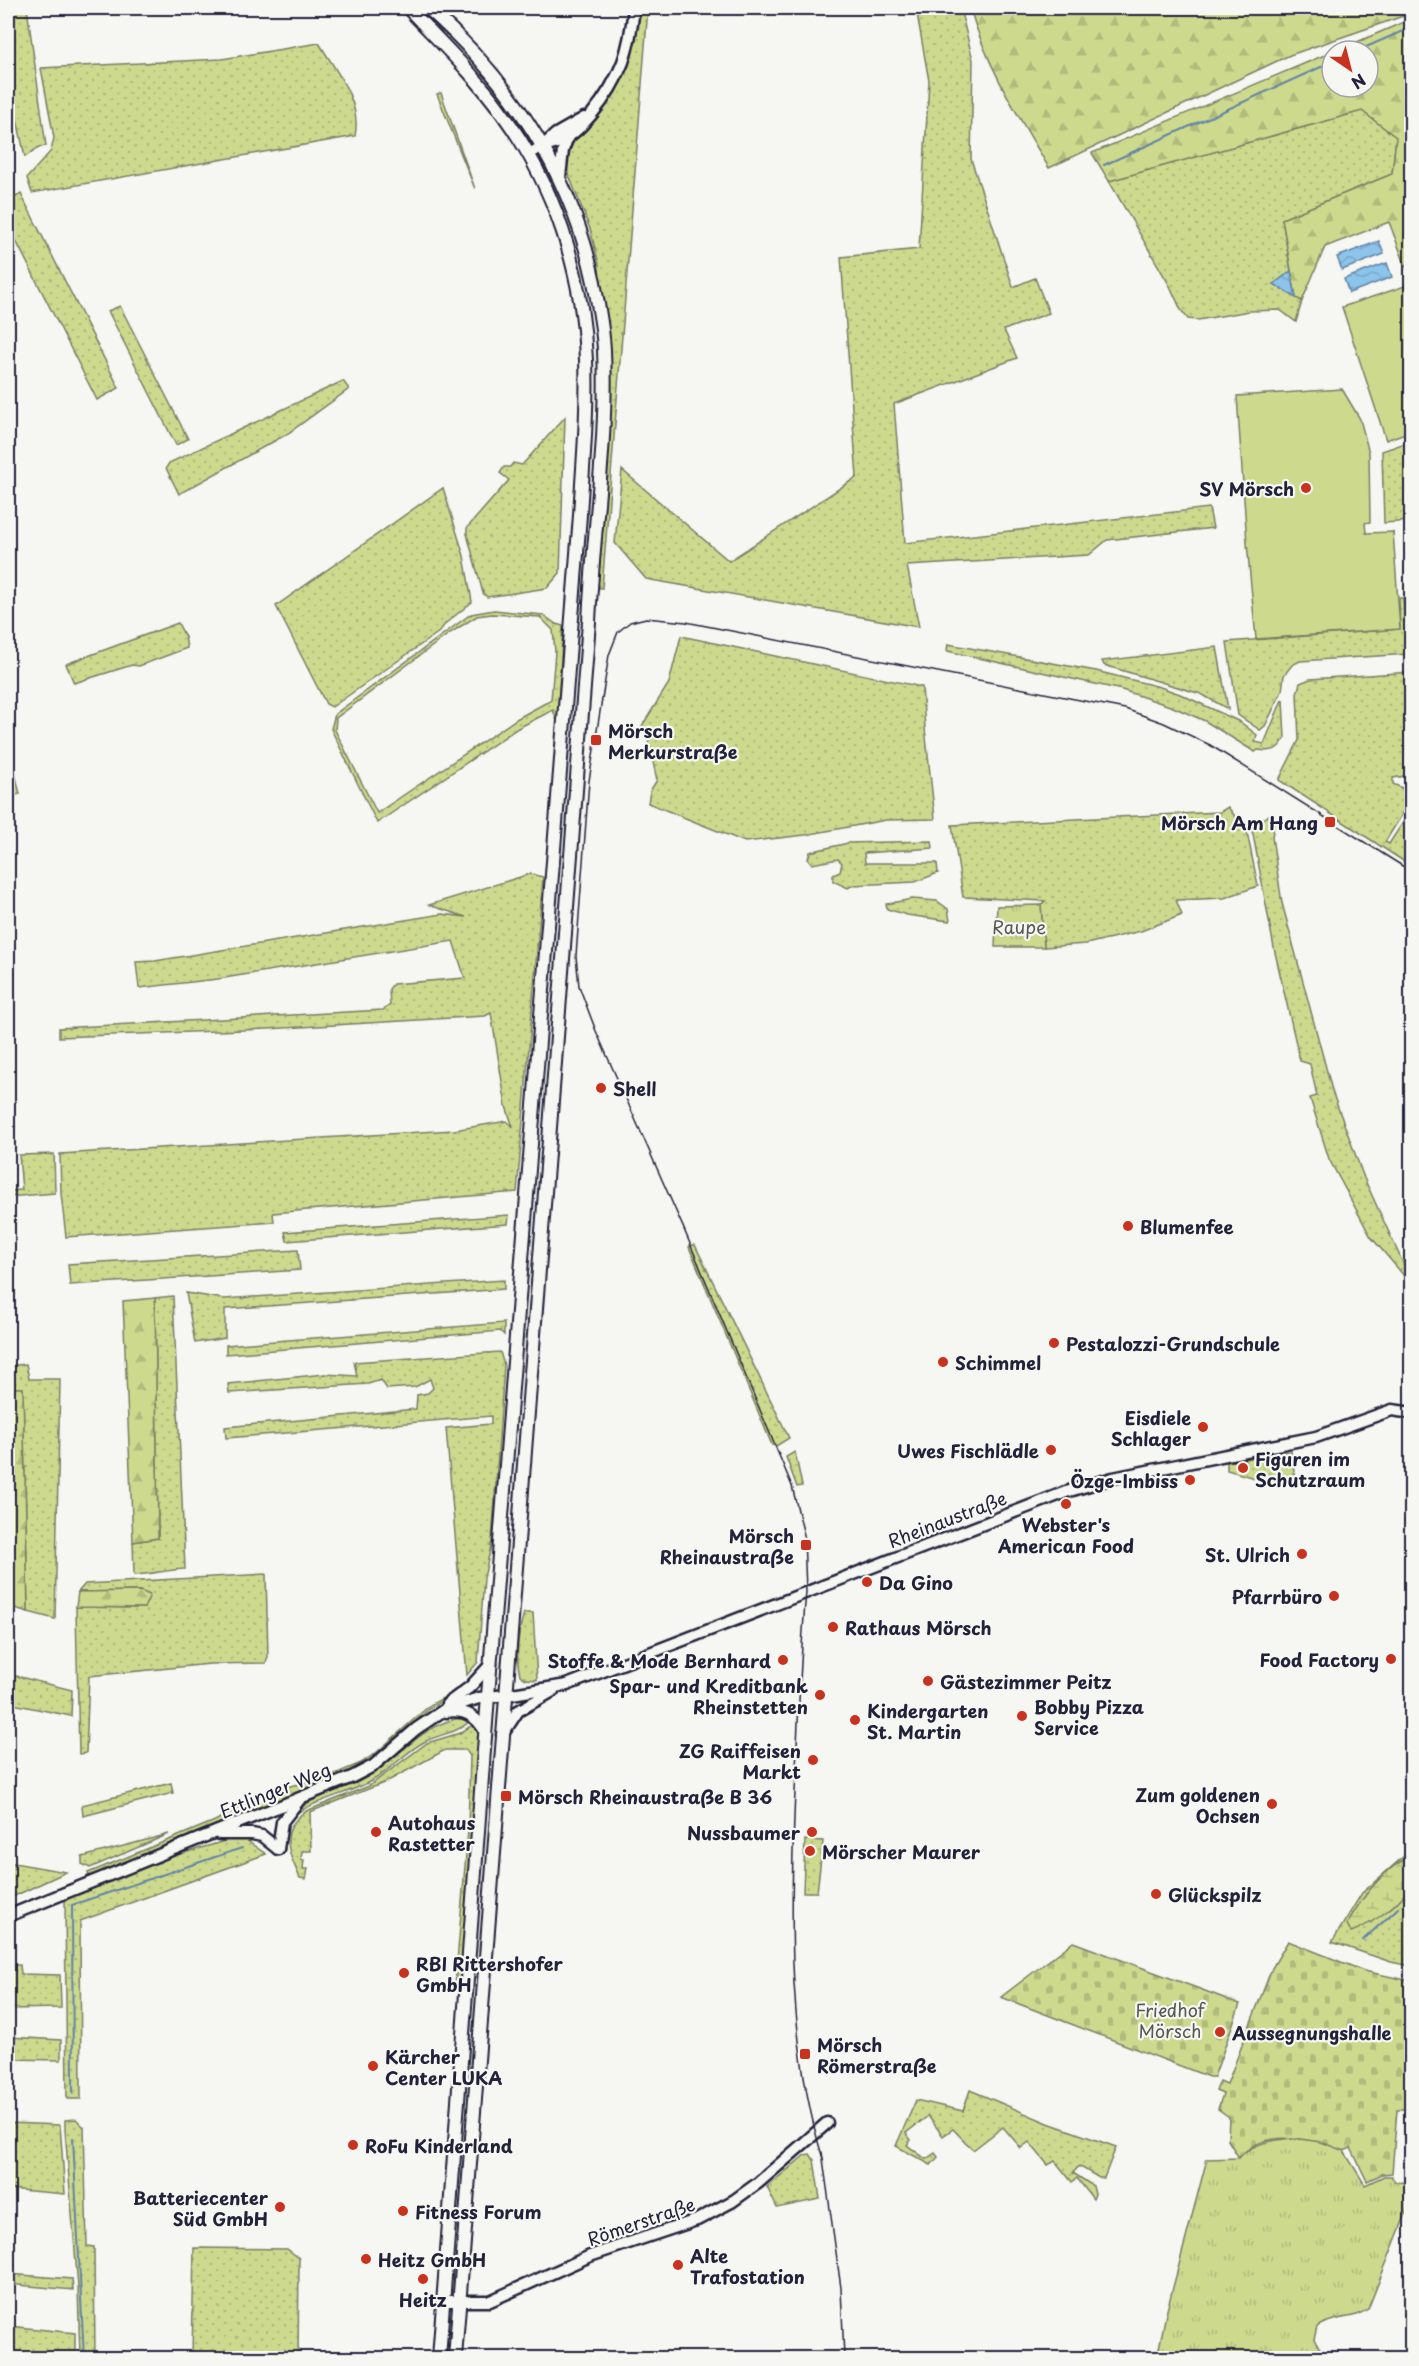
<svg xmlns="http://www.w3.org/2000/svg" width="1419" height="2366" font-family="'Playpen Sans',sans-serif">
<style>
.grass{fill:url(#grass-dots);stroke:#787e64;stroke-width:1.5;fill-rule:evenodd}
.forest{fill:url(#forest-firs);stroke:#787e64;stroke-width:1.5}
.wetland{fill:url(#wetland-marsh);stroke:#787e64;stroke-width:1.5}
.cemetery{fill:url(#cemetery-stones);stroke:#787e64;stroke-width:1.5}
.park{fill:url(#park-tufts);stroke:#787e64;stroke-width:1.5}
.pitch{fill:#cdda8e;stroke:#787e64;stroke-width:1.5}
.water{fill:url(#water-waves);stroke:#6283a5;stroke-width:1.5}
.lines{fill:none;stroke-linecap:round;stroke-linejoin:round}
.stream{stroke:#6283a5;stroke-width:2}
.tertiary-casing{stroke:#22223b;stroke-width:15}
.secondary-casing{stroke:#22223b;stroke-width:15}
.primary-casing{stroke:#22223b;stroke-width:16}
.tertiary{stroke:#f6f6f2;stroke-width:10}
.secondary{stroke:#f6f6f2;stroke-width:10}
.primary{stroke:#f6f6f2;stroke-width:12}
.tram{stroke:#22223b;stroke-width:1.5}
.poi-dot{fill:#c8321e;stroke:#f6f6f2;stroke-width:2}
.labels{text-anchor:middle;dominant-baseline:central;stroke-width:4.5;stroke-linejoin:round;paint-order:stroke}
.poi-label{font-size:18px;font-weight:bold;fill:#22223b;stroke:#f6f6f2;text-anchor:start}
.park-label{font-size:18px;fill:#555954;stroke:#f6f6f2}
.street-label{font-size:18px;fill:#22223b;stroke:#f6f6f2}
</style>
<defs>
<pattern id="grass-dots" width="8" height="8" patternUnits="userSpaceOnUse" patternTransform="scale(1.5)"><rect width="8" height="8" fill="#cdda8e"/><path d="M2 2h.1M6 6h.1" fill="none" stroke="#b0bb7b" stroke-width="1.8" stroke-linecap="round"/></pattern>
<pattern id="forest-firs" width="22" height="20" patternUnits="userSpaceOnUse" patternTransform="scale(1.5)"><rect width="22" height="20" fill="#cdda8e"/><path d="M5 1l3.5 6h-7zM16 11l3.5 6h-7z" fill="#b0bb7b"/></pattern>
<pattern id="wetland-marsh" width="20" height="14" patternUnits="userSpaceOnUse" patternTransform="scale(1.5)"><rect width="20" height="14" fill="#cdda8e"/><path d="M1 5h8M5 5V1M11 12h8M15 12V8" fill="none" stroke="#b0bb7b"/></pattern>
<pattern id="cemetery-stones" width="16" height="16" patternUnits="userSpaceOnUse" patternTransform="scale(1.5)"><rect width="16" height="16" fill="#cdda8e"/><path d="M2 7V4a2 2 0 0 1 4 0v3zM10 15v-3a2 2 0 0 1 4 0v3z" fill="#b0bb7b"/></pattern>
<pattern id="park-tufts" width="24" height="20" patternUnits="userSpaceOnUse" patternTransform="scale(1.5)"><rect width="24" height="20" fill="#cdda8e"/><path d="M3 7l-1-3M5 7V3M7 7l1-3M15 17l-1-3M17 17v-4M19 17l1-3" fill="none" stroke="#b0bb7b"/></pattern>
<pattern id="water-waves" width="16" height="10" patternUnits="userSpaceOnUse" patternTransform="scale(1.5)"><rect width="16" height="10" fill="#8cc4eb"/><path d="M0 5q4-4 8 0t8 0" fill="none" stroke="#78a8ca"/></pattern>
</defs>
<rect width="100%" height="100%" fill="#f6f6f2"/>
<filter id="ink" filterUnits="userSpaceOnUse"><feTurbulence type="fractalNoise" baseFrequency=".0167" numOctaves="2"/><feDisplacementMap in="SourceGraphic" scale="12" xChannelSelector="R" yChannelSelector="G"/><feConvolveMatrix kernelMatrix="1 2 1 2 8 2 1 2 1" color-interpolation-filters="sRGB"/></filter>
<g filter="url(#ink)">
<g class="grass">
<polygon points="8,8 27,8 46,146 39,147 25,157 8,77"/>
<path d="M 640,8 L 648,8 L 602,588 L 600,588 L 597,581 L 599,264 L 590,229 L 567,170 C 564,137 599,119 614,92 C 629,65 637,38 640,8 Z"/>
<polygon points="916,8 960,8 973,60 971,159 1013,287 1035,278 1049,313 1004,330 1017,358 894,404 905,543 1209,508 1213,528 1107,540 1089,555 907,566 919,627 646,579 615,543 622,470 729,561 857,477 841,257 919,249 929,81"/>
<path d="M 319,43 C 336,71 362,102 355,136 L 32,193 L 27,178 L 51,151 L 54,138 L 41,68 L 222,59 Z"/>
<polygon points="441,93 475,189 437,94"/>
<polygon points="1362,111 1396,137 1392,174 1282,219 1291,271 1274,284 1302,301 1296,322 1280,310 1249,311 1198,320 1188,319 1181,310 1170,286 1109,181"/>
<polygon points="21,194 119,388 97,400 8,225 8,201"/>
<polygon points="120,306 188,439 176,445 108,311"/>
<polygon points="343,381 349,389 287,434 179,494 166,468 169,463"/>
<polygon points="565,417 560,573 547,588 487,597 483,593 467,534 467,528 509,480 500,473 504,467 510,467 513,463 522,465"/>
<polygon points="1411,441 1411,521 1384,523 1382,451"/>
<polygon points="443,488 464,556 472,602 446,623 439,632 332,707 326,704 276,606"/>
<polygon points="1399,598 1403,598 1406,630 1411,629 1411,651 1409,654 1300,661 1292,665 1284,675 1282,691 1265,726 1260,730 1238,715 1227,642 1400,629"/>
<path d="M 494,610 L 543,615 L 556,624 L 563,626 L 557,721 L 553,710 L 518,728 L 377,823 L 331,729 L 335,714 L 471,614 ZM 492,614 L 540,617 L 553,630 L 555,652 L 551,700 L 518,718 L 377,813 L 335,730 L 336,718 L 450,633 L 477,616 Z"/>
<polygon points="178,623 185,637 187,648 139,666 132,665 74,683 66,664"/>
<polygon points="681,636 922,687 925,728 935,819 886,820 805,835 745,842 648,803 650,791 657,780 646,731 642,726 669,683"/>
<path d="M 948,644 L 1096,671 L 1160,687 L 1180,694 L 1240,722 L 1257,735 L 1255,742 L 1264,744 L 1282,700 L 1283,700 L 1285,738 C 1278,751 1272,752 1258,750 L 1255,752 L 1205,721 L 1173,707 L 1122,690 L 947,651 Z"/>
<polygon points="1217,647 1228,709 1201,694 1104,665 1102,661"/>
<polygon points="1411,672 1411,775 1393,778 1393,784 1411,792 1411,800 1385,842 1389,844 1411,810 1411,866 1279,780 1299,740 1297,693 1300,683 1310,679"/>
<polygon points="8,760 13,765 20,794 8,797"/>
<polygon points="1228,807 1247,832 1258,886 1224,898 1176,900 1182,915 1141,931 1086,944 1044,947 1041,905 1045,901 963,897 952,825 1220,812"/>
<polygon points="1269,815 1275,819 1272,837 1282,903 1333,1094 1364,1178 1408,1274 1405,1277 1371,1237 1329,1159 1310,1098 1317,1096 1310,1064 1300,1061 1274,948 1253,834 1250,827"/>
<polygon points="932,841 933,848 864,853 865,863 937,863 938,873 915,882 853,885 848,888 833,881 833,875 840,872 842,863 838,859 812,864 808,859 810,852 848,843"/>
<polygon points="530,874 543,877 517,1192 273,1213 274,1222 66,1237 61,1193 60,1154 454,1130 507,1121 513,1127 506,1106 491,1013 485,1016 267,1029 59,1037 59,1028 383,1010 390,1005 389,989 393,984 465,978 453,941 218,979 139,988 136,962 155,961 442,914 466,917 429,905"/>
<polygon points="912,899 937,901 948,909 950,921 907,915 887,909 886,904"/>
<polygon points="54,1154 55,1193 8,1197 8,1191 22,1190 19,1155"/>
<polygon points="509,1215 508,1224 287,1241 285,1232"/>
<polygon points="692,1245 695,1245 789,1438 776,1446 772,1445 689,1247"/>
<polygon points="298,1250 300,1270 70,1285 68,1264"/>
<polygon points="504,1280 504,1289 225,1309 225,1338 195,1343 186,1293 224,1299"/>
<path d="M 173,1296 L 185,1569 C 167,1570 152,1574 134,1575 L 133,1542 L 158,1538 L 155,1298 Z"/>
<polygon points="504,1323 504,1335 500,1331 226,1354 226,1345"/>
<polygon points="500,1352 504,1365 492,1541 484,1578 478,1662 467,1675 446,1428 491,1424 491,1416 226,1438 225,1427 416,1409 417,1395 428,1393 433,1388 430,1379 415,1387 387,1389 381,1380 368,1384 229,1393 228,1384 325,1374 357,1376 354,1362"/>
<polygon points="26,1364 29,1379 60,1379 55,1619 28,1612 23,1388 8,1388 8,1366"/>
<polygon points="1291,1451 1295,1479 1261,1480 1227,1470 1227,1462"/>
<polygon points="795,1452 802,1486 797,1487 786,1457"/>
<polygon points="266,1574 268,1657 266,1663 210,1664 89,1676 86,1753 79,1754 76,1607 144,1608 140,1591 78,1592 85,1584"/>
<path d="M 524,1613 L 533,1613 L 537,1680 L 526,1679 L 520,1675 C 515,1654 518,1633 524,1613 Z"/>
<polygon points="8,1674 72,1690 71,1716 8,1703"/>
<polygon points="457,1690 458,1692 431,1707 379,1754 362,1765 330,1780 89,1877 88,1873 215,1821 230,1813 240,1803 268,1792 335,1774 361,1763 377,1752 430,1705"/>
<path d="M 463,1718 L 470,1721 C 458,1733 439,1734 424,1742 C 405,1752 391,1770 373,1780 C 347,1795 316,1799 293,1816 C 307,1797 337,1792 358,1782 C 393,1765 423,1721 463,1718 Z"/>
<path d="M 474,1724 L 480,1735 L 462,1985 L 455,1986 L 468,1830 L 470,1756 L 466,1750 L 445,1750 L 386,1782 L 310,1812 L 311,1851 L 302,1851 L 301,1859 L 304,1860 L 303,1869 L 308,1869 L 306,1879 L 300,1878 C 289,1853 278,1833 304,1812 L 369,1786 L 427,1743 L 460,1733 Z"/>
<polygon points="171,1783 173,1793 83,1816 82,1805"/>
<polygon points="169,1834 90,1868 82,1864 82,1857"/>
<polygon points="235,1838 247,1838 250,1843 266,1854 80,1921 81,2099 67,2099 65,1898 140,1866"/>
<polygon points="805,1840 823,1841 817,1892 803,1892"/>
<polygon points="1411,1850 1411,1966 1391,1962 1332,1942 1362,1893"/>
<polygon points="8,1862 66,1872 8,1899"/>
<polygon points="8,1965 20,1965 21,1974 60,1975 61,2008 8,2009"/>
<polygon points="8,2037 61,2040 61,2060 8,2059"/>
<polygon points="970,2090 1048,2123 1116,2147 1104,2178 1099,2178 1079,2166 1073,2173 1093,2186 1095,2194 1093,2199 1077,2178 1072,2182 1055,2161 1048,2165 1029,2142 1021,2148 1003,2127 973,2150 953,2129 943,2136 928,2116 906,2133 911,2140 907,2145 926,2159 935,2153 938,2157 931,2165 896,2146 916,2100 963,2111"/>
<polygon points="1409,2117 1412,2117 1411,2177 1405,2176"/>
<polygon points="76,2119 84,2127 87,2246 94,2247 95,2358 80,2358 78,2287 65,2130 65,2120"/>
<polygon points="8,2123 60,2125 65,2194 8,2189"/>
<polygon points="810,2154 814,2160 820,2199 777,2208 767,2187 805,2155"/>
<polygon points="194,2248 287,2249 299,2258 298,2358 192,2358"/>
<polygon points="8,2274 72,2279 73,2290 8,2284"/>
<polygon points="8,2326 75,2333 75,2358 8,2358"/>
</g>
<g class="forest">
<path d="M 970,8 L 1411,8 L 1412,13 L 1290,55 L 1049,168 C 1019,117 986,65 970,8 Z"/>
<polygon points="1411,19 1411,280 1389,222 1325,247 1302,301 1296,298 1282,219 1392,174 1396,137 1362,111 1109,181 1092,153 1332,52 1332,87 1368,87 1368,51 1336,51"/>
<polygon points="155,1298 158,1538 133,1542 123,1301"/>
<polygon points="8,1388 23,1388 28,1612 8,1606"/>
<polygon points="140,1591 150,1595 144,1608 76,1607 78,1592"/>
</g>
<path class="wetland" d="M 1411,1856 C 1412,1863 1413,1873 1412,1880 C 1407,1901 1370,1925 1351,1932 L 1347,1924 C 1362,1897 1382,1869 1411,1856 Z"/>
<g class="cemetery">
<path d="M 1288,1941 L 1364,1971 L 1411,1981 L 1411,2109 L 1397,2109 L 1392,2173 L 1382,2174 L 1367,2181 L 1351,2148 L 1344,2151 C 1311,2139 1265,2127 1239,2158 L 1228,2140 L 1229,2117 L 1218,2109 L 1223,2094 L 1216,2091 L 1220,2081 L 1227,2084 L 1272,1968 Z"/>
<polygon points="1073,1942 1240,2004 1214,2077 1209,2077 1001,1997"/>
</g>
<g class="park">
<polygon points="1041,905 1044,947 995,947 997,906"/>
<path d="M 1293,2138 L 1321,2142 L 1344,2151 L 1365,2185 L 1384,2176 L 1392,2176 L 1392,2178 L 1396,2182 L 1411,2183 L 1409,2206 L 1368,2309 C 1351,2321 1335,2315 1317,2327 L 1314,2339 C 1318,2347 1322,2354 1332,2353 L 1330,2358 L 1157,2358 L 1166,2314 L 1207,2159 L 1239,2158 C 1252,2143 1273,2140 1293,2138 Z"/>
</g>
<g class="pitch">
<polygon points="1411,284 1411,431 1386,440 1342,307"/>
<polygon points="1342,389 1360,419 1369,453 1370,522 1365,523 1366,533 1393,532 1400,629 1256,639 1247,543 1237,396"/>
</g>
<g class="water">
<polygon points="1379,241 1384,254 1342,270 1337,257"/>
<polygon points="1387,263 1392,277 1349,293 1344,279"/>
<polygon points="1291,271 1296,298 1274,284"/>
</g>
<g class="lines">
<g class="stream">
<polyline points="1357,51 1412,27"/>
<polyline points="1104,165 1332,62"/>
<polyline points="1363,1940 1398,1908"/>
<polyline points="73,2093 72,1905 242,1848"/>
<polyline points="73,2138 84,2358"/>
</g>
<g class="tertiary-casing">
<g id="tertiary">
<path d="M 543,146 C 576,146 612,91 623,62 C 629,45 632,26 634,8"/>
<polyline points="529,154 543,146 556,134 584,118"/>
<polyline points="560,177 563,150 567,139"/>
<polyline points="506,1695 567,1685 1066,1492 1113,1478 1316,1437 1392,1410 1412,1413"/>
<polyline points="502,1735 518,1711 553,1691"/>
<polyline points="444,2301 490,2301 590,2256 697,2220 733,2201 758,2183 827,2123"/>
</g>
</g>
<g class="secondary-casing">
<g id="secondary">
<polyline points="447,1704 470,1687 491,1664"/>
<path d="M 446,1712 C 464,1709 477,1716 485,1732"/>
<polyline points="219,1834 252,1834 262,1836 278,1849"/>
<polyline points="278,1849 282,1822 300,1799"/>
<polyline points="8,1916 352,1777 373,1766 416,1729 447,1708 479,1698 506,1695"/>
</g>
</g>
<g class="primary-casing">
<g id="primary">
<path d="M 408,8 C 440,42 475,75 502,113 C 554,184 583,272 586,360 C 588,412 583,464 580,515 L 488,1696 L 439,2358"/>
<path d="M 428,8 C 511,81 571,173 594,282 C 598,304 603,328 604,350 C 608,440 593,532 589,622 L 455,2358"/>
</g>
</g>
<use href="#tertiary" class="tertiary"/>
<use href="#secondary" class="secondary"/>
<use href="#primary" class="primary"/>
<g class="tram">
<polyline points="822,2152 841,2288 844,2358"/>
<path d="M 823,2159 C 787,2041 790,1914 795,1792 C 798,1726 800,1658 806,1592 L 804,1535 L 792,1486 L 683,1227 L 596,1031 L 579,986 L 576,956 L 589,781 L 609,655 L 618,632 L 630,622 L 646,618 L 686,622 L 1125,709 L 1164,723 L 1210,745 L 1412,872"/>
</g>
</g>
</g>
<g class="poi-dot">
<circle cx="1306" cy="488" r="6"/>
<rect x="590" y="734" width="12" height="12" rx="3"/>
<rect x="1324" y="816" width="12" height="12" rx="3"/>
<circle cx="601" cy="1088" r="6"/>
<circle cx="1128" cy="1226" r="6"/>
<circle cx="1054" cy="1343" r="6"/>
<circle cx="943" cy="1362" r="6"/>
<circle cx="1203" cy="1427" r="6"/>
<circle cx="1051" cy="1450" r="6"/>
<circle cx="1243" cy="1468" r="6"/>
<circle cx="1190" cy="1480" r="6"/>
<circle cx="1066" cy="1504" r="6"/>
<rect x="800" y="1539" width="12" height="12" rx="3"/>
<circle cx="1302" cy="1554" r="6"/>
<circle cx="867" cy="1582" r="6"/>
<circle cx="1334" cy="1596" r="6"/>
<circle cx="833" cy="1627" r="6"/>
<circle cx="1391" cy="1659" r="6"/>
<circle cx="783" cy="1660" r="6"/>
<circle cx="928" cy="1681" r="6"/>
<circle cx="820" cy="1695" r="6"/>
<circle cx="1022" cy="1716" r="6"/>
<circle cx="855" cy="1720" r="6"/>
<circle cx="813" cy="1760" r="6"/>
<rect x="500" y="1790" width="12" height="12" rx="3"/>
<circle cx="1272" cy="1804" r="6"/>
<circle cx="376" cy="1832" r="6"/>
<circle cx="812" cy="1832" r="6"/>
<circle cx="810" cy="1851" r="6"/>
<circle cx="1156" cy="1894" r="6"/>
<circle cx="404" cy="1973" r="6"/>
<circle cx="1220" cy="2032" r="6"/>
<rect x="799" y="2048" width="12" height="12" rx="3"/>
<circle cx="373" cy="2066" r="6"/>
<circle cx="353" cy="2145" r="6"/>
<circle cx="280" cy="2207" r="6"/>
<circle cx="403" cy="2211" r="6"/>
<circle cx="366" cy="2259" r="6"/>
<circle cx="678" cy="2265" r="6"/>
<circle cx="423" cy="2279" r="6"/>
</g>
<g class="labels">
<g class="poi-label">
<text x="1294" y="488" text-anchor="end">SV Mörsch</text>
<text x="608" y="730">Mörsch<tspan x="608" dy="21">Merkurstraße</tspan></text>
<text x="1318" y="822" text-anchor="end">Mörsch Am Hang</text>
<text x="613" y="1088">Shell</text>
<text x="1140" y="1226">Blumenfee</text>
<text x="1066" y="1343">Pestalozzi-Grundschule</text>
<text x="955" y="1362">Schimmel</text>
<text x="1191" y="1417" text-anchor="end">Eisdiele<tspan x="1191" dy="21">Schlager</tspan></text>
<text x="1039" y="1450" text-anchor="end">Uwes Fischlädle</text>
<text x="1255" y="1458">Figuren im<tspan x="1255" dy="21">Schutzraum</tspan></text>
<text x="1178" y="1480" text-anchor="end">Özge-Imbiss</text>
<text x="1066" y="1524" text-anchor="middle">Webster's<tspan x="1066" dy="21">American Food</tspan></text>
<text x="794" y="1535" text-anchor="end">Mörsch<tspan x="794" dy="21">Rheinaustraße</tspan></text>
<text x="1290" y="1554" text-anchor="end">St. Ulrich</text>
<text x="879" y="1582">Da Gino</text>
<text x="1322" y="1596" text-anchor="end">Pfarrbüro</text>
<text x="845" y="1627">Rathaus Mörsch</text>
<text x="1379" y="1659" text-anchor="end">Food Factory</text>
<text x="771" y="1660" text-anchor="end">Stoffe &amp; Mode Bernhard</text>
<text x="940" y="1681">Gästezimmer Peitz</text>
<text x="808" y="1685" text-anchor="end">Spar- und Kreditbank<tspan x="808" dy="21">Rheinstetten</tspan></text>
<text x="1034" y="1706">Bobby Pizza<tspan x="1034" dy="21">Service</tspan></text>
<text x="867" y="1710">Kindergarten<tspan x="867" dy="21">St. Martin</tspan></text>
<text x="801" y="1750" text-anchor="end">ZG Raiffeisen<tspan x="801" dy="21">Markt</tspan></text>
<text x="1260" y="1794" text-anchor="end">Zum goldenen<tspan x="1260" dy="21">Ochsen</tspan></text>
<text x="518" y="1796">Mörsch Rheinaustraße B 36</text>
<text x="388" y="1822">Autohaus<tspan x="388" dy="21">Rastetter</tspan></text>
<text x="800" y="1832" text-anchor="end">Nussbaumer</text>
<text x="822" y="1851">Mörscher Maurer</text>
<text x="1168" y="1894">Glückspilz</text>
<text x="416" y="1963">RBI Rittershofer<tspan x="416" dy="21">GmbH</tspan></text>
<text x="1232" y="2032">Aussegnungshalle</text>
<text x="817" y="2044">Mörsch<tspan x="817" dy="21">Römerstraße</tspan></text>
<text x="385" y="2056">Kärcher<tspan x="385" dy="21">Center LUKA</tspan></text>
<text x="365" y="2145">RoFu Kinderland</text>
<text x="268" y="2197" text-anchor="end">Batteriecenter<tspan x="268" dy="21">Süd GmbH</tspan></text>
<text x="415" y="2211">Fitness Forum</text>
<text x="690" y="2255">Alte<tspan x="690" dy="21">Trafostation</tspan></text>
<text x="378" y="2259">Heitz GmbH</text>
<text x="423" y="2299" text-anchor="middle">Heitz</text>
</g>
<g class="park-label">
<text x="1019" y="926">Raupe</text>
<text x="1170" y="2009">Friedhof<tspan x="1170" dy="21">Mörsch</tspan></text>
</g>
<g class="street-label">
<text transform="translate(947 1519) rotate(-21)">Rheinaustraße</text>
<text transform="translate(275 1790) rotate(-22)">Ettlinger Weg</text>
<text transform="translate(641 2221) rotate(-19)">Römerstraße</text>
</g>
</g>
<rect width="1419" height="2366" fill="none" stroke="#f6f6f2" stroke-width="30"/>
<rect x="15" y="15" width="1389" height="2336" fill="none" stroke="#22223b" stroke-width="2" filter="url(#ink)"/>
<g transform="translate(1350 69) rotate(145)"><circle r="28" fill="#f6f6f2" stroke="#a1a1a9" stroke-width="1.5"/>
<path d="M0-4.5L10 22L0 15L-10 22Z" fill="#c8321e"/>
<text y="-9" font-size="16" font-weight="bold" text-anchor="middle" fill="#22223b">N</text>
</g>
</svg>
